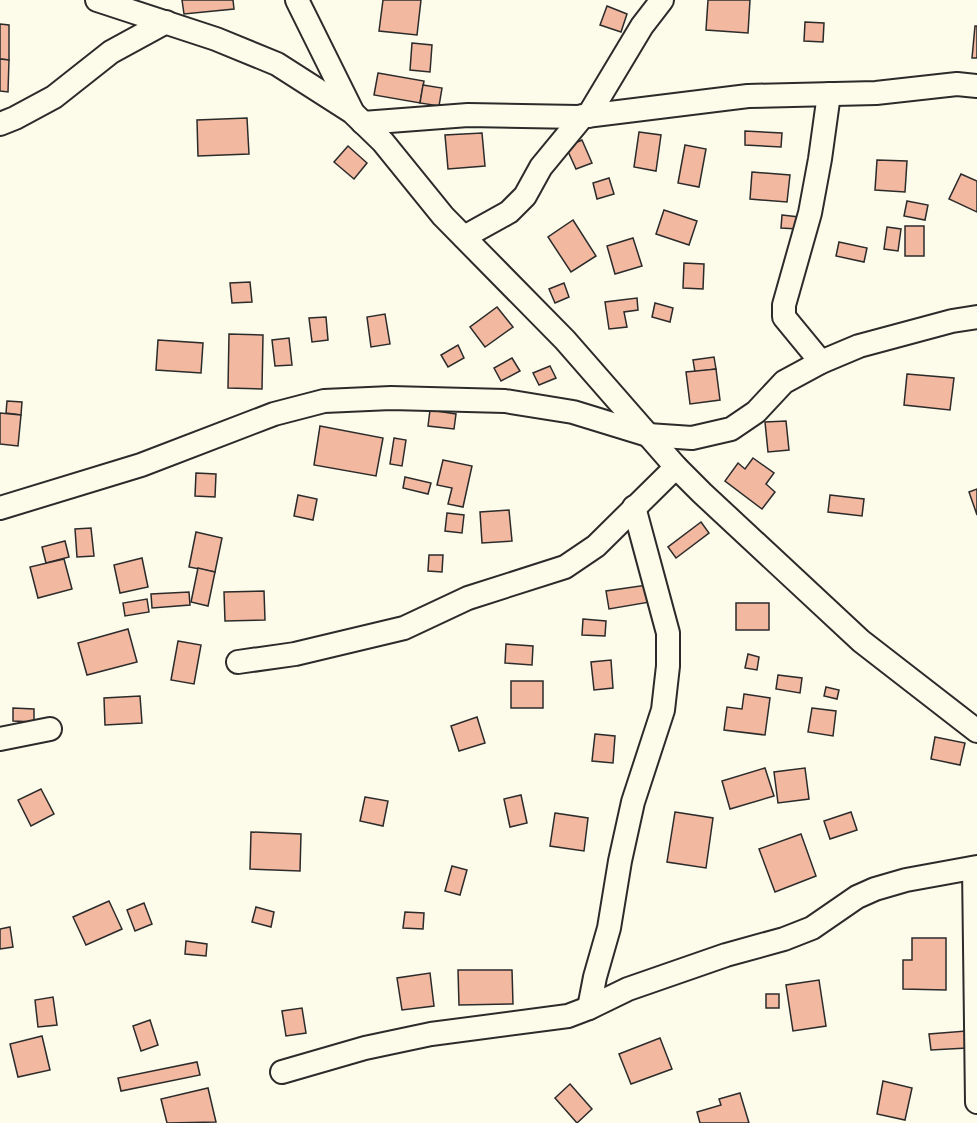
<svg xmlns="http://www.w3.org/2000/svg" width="977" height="1123" font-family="Cabin,sans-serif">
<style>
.building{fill:#f2b8a0;stroke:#2b2b2b;stroke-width:1.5}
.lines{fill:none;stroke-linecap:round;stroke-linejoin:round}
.minor-casing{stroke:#2b2b2b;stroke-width:26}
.minor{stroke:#fdfbea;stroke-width:22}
</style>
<rect width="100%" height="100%" fill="#fdfbea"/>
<g class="building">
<polygon points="182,0 233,0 234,9 184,14"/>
<polygon points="383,0 421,0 417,35 379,31"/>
<polygon points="708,0 750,0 748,33 706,30"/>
<polygon points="607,6 627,14 621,32 600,25"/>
<polygon points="805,22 824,23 823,42 804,41"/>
<polygon points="0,24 9,25 9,60 0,59"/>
<polygon points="975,26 977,26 977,58 972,58"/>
<polygon points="412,43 432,45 430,72 410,70"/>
<polygon points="0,59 9,60 8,92 0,91"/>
<polygon points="378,73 424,81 420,103 374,95"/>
<polygon points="423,85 442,88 439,106 420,103"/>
<polygon points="247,118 249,154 198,156 197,120"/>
<polygon points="745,131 782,133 781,147 745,145"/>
<polygon points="639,132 661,135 656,171 634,167"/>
<polygon points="482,133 485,166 448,169 445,135"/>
<polygon points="582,140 592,163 576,169 566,147"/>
<polygon points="685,145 706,149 699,187 678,183"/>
<polygon points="348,146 367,163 354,179 334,162"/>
<polygon points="877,160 907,161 905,192 875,190"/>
<polygon points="752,172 790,175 787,202 750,199"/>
<polygon points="961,174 977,181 977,212 949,199"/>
<polygon points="609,178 614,194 597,199 593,183"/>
<polygon points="907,201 928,205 925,220 904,216"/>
<polygon points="664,210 697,221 689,245 656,234"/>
<polygon points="782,215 799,217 798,229 781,228"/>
<polygon points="573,220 596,256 571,272 548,237"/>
<rect x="905" y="226" width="19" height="30"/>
<polygon points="887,227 901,229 898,251 884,249"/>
<polygon points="633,238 642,266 615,274 607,246"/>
<polygon points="839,242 867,248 864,262 836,256"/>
<polygon points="684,263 704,264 703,289 683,288"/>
<polygon points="250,282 252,302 232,303 230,283"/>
<polygon points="564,283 569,297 555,303 549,289"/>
<polygon points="637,298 638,310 624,312 627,327 609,329 605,302"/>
<polygon points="655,303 673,308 670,322 652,317"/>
<polygon points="497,307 513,327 485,347 470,327"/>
<polygon points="385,314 390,344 371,347 367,317"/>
<polygon points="326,317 328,340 312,342 309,318"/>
<polygon points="229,334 263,335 262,389 228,388"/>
<polygon points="289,338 292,365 275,366 272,340"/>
<polygon points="158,340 203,343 201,373 156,370"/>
<polygon points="458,345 464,358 448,367 441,355"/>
<polygon points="714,357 716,369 695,372 693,360"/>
<polygon points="512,358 520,371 501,381 494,368"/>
<polygon points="550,366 556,378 539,385 533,373"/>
<polygon points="716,369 720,400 690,404 686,372"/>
<polygon points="907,374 954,378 950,410 904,405"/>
<polygon points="7,401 22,402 21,415 6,413"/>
<polygon points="430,410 456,414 454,429 428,426"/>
<polygon points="0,413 21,415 18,446 0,444"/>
<polygon points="786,421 789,450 768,452 765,422"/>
<polygon points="320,426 383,438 376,476 314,465"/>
<polygon points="394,438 406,440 402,466 390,464"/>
<polygon points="753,458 774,473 766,484 775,492 762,509 725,481 738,463 745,469"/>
<polygon points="443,460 472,466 463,507 448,504 452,488 437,485"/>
<polygon points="196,473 216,474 215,497 195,496"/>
<polygon points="405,477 431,483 428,494 403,488"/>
<polygon points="977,489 977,515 969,492"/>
<polygon points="298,495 317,499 313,520 294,516"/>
<polygon points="830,495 864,499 862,516 828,512"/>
<polygon points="509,510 512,541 482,543 480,512"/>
<polygon points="447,513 464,515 462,533 445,531"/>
<polygon points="701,522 709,533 676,558 668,547"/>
<polygon points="91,528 94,556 77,557 75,529"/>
<polygon points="196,532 222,538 215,572 189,567"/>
<polygon points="65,541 69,557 46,563 42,547"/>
<polygon points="429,555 443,555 442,572 428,571"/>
<polygon points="142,558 148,587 120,593 114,565"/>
<polygon points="64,559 72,589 38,598 30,567"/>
<polygon points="198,568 215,572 208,606 191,602"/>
<polygon points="647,585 650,602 609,609 606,591"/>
<polygon points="264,591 265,620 225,621 224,592"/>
<polygon points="189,592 190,605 152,608 151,594"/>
<polygon points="147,599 149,612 125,616 123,603"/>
<rect x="736" y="603" width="33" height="27"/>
<polygon points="583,619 606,621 605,636 582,635"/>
<polygon points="128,629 137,662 87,675 78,643"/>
<polygon points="178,641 201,645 194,684 171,680"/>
<polygon points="506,644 533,646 532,665 505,663"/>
<polygon points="748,654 759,657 757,670 745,668"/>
<polygon points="611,660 613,688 594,690 591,662"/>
<polygon points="778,675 802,678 800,693 776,689"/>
<rect x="511" y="681" width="32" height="27"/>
<polygon points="826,687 839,690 837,699 824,696"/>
<polygon points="744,694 770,698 765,735 724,730 727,707 742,709"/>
<polygon points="140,696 142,723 105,725 104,698"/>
<polygon points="13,708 34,709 34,722 13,721"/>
<polygon points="812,708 836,711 833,736 808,732"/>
<polygon points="477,717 485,743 459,751 451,726"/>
<polygon points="595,734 615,736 613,763 592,761"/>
<polygon points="935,737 965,743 960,765 931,759"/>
<polygon points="765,768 774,796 730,809 722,781"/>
<polygon points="805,768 809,799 778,803 774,772"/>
<polygon points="41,789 54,814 31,826 18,800"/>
<polygon points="521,795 527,823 510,827 504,799"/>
<polygon points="365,797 388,801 383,826 360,821"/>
<polygon points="675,812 713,818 706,868 667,862"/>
<polygon points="851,812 857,830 830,839 824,821"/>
<polygon points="555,813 588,818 584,851 550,846"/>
<polygon points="251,832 301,834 300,871 250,869"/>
<polygon points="801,834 816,876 775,892 759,849"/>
<polygon points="452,866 467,870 460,895 445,891"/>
<polygon points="109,901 122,929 86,945 73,917"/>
<polygon points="144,903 152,924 135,931 127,910"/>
<polygon points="256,907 274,912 271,927 252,922"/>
<polygon points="405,912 424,913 423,929 403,928"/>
<polygon points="10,927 13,947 0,949 0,929"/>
<polygon points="912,938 946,938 946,990 903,989 903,960 912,960"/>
<polygon points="186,941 207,944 206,956 185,954"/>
<polygon points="458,970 512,970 513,1004 459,1005"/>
<polygon points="430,973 434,1006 402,1010 397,978"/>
<polygon points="819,980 826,1026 793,1031 786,985"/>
<rect x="766" y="994" width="13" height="14"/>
<polygon points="53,997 57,1025 38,1027 35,1000"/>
<polygon points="302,1008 306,1033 286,1036 282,1011"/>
<polygon points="150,1020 158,1045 141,1051 133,1026"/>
<polygon points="966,1031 967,1048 931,1050 929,1034"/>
<polygon points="42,1036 50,1070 18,1077 10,1044"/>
<polygon points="660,1038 672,1069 631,1084 619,1054"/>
<polygon points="197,1062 200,1075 121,1091 118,1078"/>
<polygon points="883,1081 912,1088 905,1120 877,1114"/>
<polygon points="570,1084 592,1109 577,1123 555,1098"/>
<polygon points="208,1088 216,1122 167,1123 161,1099"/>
<polygon points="740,1093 749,1123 700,1123 697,1112 721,1105 719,1099"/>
</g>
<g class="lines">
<g class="minor-casing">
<g id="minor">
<polyline points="97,0 216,39 277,64 352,112 383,142 443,216 565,340 676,467 702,493 861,641 977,731"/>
<polyline points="297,0 352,111"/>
<polyline points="588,116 642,26 662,0"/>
<polyline points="363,123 468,115 578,117 748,96 876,93 957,84 977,86"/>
<polyline points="0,124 15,118 54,97 111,52 166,22"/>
<polyline points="464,237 509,212 525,196 541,167 583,116"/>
<polyline points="821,362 784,317 784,305 810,213 820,159 829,94"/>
<polyline points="0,508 141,465 274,414 324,401 391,398 505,401 573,412 648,435 692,438 731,429 756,412 784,382 821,362 859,346 952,321 977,317"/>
<polyline points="238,662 295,654 404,628 468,598 565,567 596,546 676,467"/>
<polyline points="0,739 50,729"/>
<polyline points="974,868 977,1102"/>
<polyline points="589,1008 595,977 609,928 620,861 633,802 663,710 668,666 668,633 634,507"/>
<polyline points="282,1072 365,1048 431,1034 568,1016 589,1008 628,989 726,955 784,939 812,928 857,897 875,889 906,880 977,867"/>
</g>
</g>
<use href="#minor" class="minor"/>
</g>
</svg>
